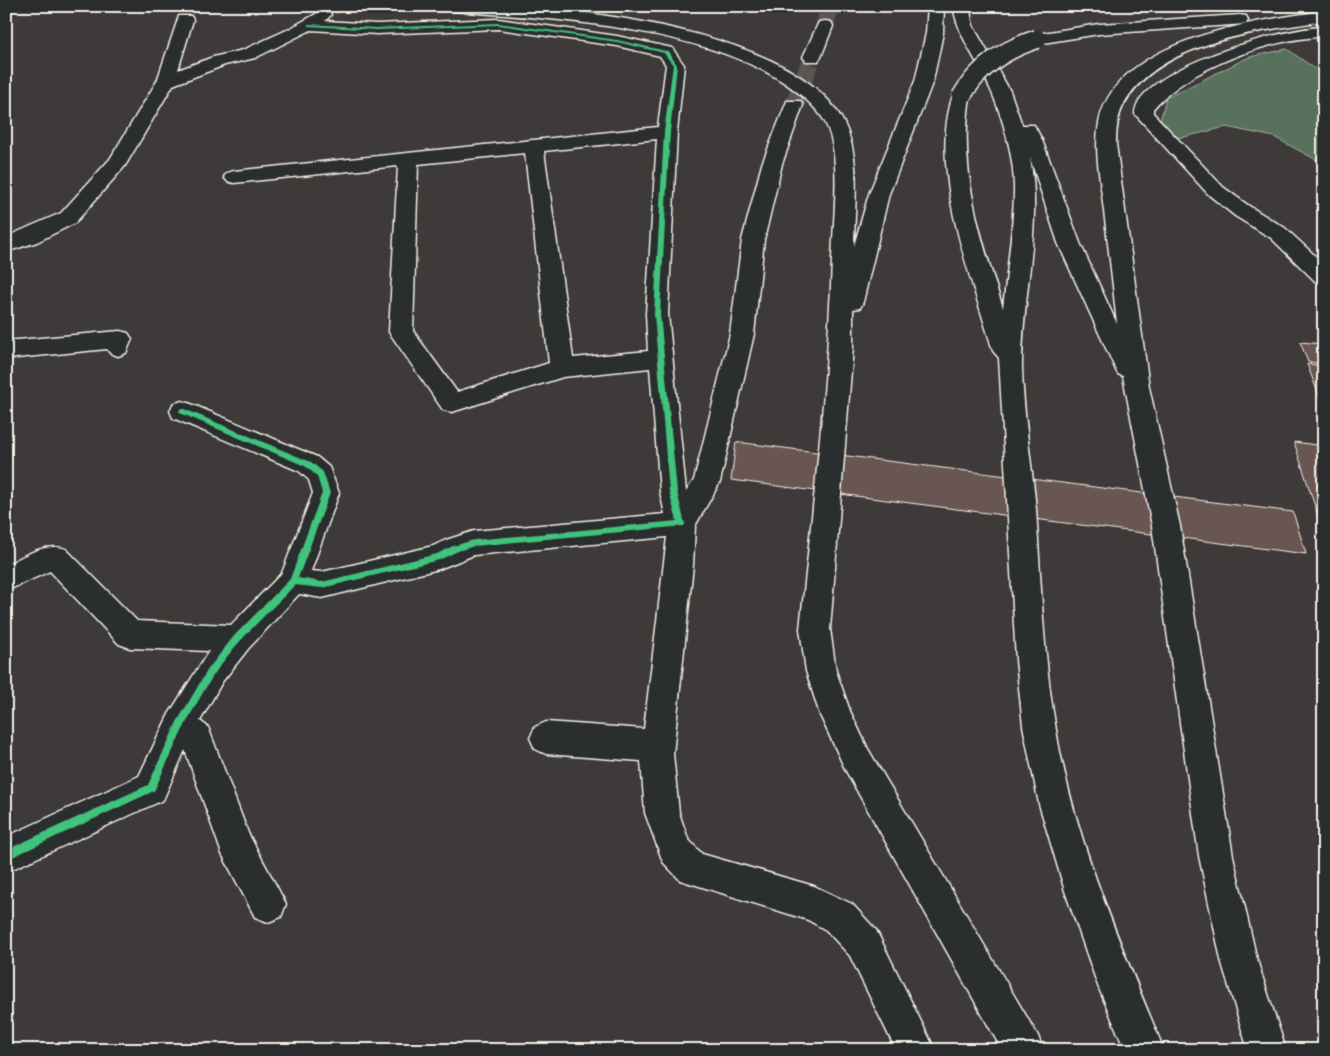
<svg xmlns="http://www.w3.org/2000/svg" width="1330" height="1056" font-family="'Architects Daughter',sans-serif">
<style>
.green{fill:#59715d;stroke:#a6b1a2}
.building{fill:#695753;stroke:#f4f1e8}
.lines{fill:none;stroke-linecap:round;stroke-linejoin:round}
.minor-tunnel{stroke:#585553;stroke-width:18;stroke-dasharray:18 9;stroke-linecap:butt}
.minor-casing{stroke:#f4f1e8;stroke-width:3}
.motorway-casing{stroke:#f4f1e8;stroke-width:3}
.minor{fill:#2a2d2e;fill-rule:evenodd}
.motorway{fill:#2a2d2e;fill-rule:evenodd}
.motorway-bridge-casing{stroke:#f4f1e8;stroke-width:21;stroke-linecap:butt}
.motorway-bridge{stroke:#2a2d2e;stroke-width:18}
.cycleway-casing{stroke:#2a2d2e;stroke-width:3}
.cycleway{fill:#40c37c;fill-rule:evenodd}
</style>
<rect width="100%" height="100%" fill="#3d3a39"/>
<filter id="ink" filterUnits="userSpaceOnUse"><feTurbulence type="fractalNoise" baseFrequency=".02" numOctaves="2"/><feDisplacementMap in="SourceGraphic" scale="10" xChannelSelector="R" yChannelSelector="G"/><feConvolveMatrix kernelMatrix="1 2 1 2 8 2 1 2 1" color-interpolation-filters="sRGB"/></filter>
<g filter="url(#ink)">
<polygon class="green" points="1287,49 1324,75 1324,164 1274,137 1226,127 1184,137 1155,140 1166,98 1249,57"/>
<g class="building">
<polygon points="1300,342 1324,344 1324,364 1308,362"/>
<polygon points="1307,364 1324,366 1324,409"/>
<polygon points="736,442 1293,512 1306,554 731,480"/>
<polygon points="1294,442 1324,446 1324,534"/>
</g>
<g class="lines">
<g class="minor-tunnel">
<polyline points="330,10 333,6"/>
<polyline points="825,26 830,6"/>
<polyline points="794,105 812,57"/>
</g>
<g class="minor-casing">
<g id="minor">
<path d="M 323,10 L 329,11 L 331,15 L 325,21 L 377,24 L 498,19 L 617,36 L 672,48 L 684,65 L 677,132 L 668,314 L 686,492 L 694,480 L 730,334 L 742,240 L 762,164 L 787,101 L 801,101 L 803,105 L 782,164 L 764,240 L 754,334 L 720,482 L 695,526 L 693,565 L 673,754 L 679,813 L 688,839 L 702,854 L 814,886 L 852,904 L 876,930 L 935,1050 L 896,1050 L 850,956 L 826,930 L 808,920 L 680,880 L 663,862 L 645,813 L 641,761 L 546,754 L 535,749 L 530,738 L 535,727 L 546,722 L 644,729 L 667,537 L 474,555 L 439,569 L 322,598 L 299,594 L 248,649 L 222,682 L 200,721 L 208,727 L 248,833 L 286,904 L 281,917 L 268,922 L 255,917 L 222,854 L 185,750 L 163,800 L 6,872 L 6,837 L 139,776 L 169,714 L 209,651 L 130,648 L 119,644 L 50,571 L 6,591 L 6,565 C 25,556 45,542 66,549 L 137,621 L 231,625 L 282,573 L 313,493 L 309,480 L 299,471 L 173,418 L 170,411 L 173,404 L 182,401 L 191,404 L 317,457 L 329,467 L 339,493 L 311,571 L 322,572 L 433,546 L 446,540 L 474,531 L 665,514 L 660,492 L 650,368 L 563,377 L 452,412 L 443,410 L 389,332 L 398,166 L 234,183 L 227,181 L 224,177 L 227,173 L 234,171 L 658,127 L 666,65 L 660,56 L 617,46 L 498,29 L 377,34 L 311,30 L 255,58 L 225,65 L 173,85 L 125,166 L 75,223 L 37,242 L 6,252 L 6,237 L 61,213 L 110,159 L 157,81 L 179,16 L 191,16 L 193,20 L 178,70 L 213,57 L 243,50 L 289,29 ZM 657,139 L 646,314 L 648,351 L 573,358 L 544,151 ZM 525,153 L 549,363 L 457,392 L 413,331 L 418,164 Z"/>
<polygon points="825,21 831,22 833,26 821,57 818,61 806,61 803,57 817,26 819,22"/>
<path d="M 1324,27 L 1324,37 C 1273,37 1186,69 1153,109 L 1153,113 L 1223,187 L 1249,206 L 1285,228 L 1324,264 L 1324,284 L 1316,282 L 1271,238 L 1235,216 L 1209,195 L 1135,114 C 1135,69 1287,27 1324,27 Z"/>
<polygon points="120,331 128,333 132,339 126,353 118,356 110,353 107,349 6,359 6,341"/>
</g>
</g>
<g class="motorway-casing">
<g id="motorway">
<path d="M 445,6 C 470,6 496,5 521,6 C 607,13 802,37 844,123 C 862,160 854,207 854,246 L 869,194 L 915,81 L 926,33 L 928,6 L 944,6 L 943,33 L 933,81 L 889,194 L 863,302 L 860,308 L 853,309 L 853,347 L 830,629 L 836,671 L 850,711 L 868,749 L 1038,1036 L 1043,1050 L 1002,1050 L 846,771 L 820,715 L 806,671 L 800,629 C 813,506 828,384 832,260 C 833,229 837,196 835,165 C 834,148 830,126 819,113 C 747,28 558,19 453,11 Z"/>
<path d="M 953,6 L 969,6 L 973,26 L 1010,91 L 1022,125 L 1034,125 L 1042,140 L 1080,243 L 1117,324 C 1113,284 1108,243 1103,203 C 1100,177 1094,150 1099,123 C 1114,39 1255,21 1324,11 L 1324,21 C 1259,31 1156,42 1123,106 C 1117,118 1116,132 1116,144 L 1149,387 L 1180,526 L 1233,856 L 1257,960 L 1286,1050 L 1248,1050 L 1221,960 L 1199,856 L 1152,526 L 1123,376 L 1118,374 L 1115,368 L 1058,243 L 1030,158 C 1043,226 1021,299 1022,368 C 1023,415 1032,463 1036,510 C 1041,581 1043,653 1055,724 C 1073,838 1121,945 1164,1050 L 1125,1050 L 1098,986 L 1065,891 L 1039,804 L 1023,726 L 1016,660 L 999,358 L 993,351 C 973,283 935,186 948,115 C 950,108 950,99 955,93 L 967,93 L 970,97 C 958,170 981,239 1003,308 C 1007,270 1013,232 1014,194 C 1015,162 1006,129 995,100 C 983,67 959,41 953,6 Z"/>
<polygon points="1240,15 1246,16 1248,20 1246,24 1099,34 1037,44 1031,43 1028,39 1031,35 1037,34 1099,24"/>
</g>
</g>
<use href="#minor" class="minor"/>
<use href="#motorway" class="motorway"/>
<g class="motorway-bridge-casing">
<path id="motorway-bridge" d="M 961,97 C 979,66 1004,50 1037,39"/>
</g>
<use href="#motorway-bridge" class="motorway-bridge"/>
<g class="cycleway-casing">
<path id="cycleway" d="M 498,23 L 617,40 L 666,51 L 668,51 L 677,65 L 670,132 L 660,314 L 677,492 L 685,524 L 684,526 L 474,546 L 458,551 L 439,560 L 322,588 L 295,585 C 267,614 235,642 213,676 C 190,712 172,752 154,791 L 6,860 L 6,850 L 148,785 L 177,722 L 208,669 L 234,636 L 290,579 L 322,493 L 317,476 L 305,466 L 180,413 L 179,411 L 180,409 L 184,409 L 311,462 L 323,472 L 330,493 L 298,578 L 322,582 L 437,554 L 453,546 L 474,540 L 677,521 L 669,492 L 654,314 L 664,132 L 673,65 L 664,53 L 617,42 L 498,25 L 377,30 L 309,26 L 307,25 L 309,24 L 377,28 Z"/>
</g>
<use href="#cycleway" class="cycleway"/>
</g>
</g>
<rect width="1330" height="1056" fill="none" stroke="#2a2d2e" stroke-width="25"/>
<rect x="12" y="12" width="1305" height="1031" fill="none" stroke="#f4f1e8" stroke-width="2" filter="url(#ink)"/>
</svg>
